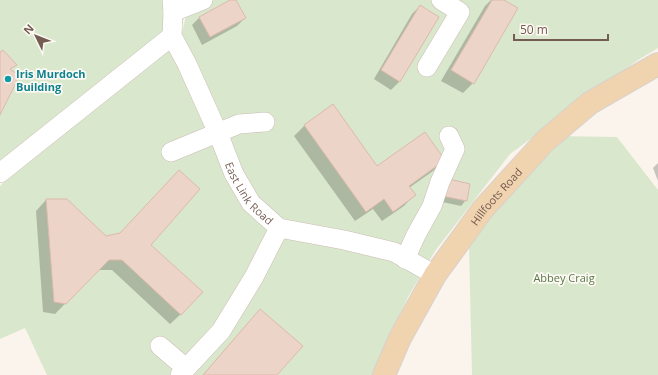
<svg xmlns="http://www.w3.org/2000/svg" width="658" height="375" font-family="'Open Sans',sans-serif">
<style>
.green{fill:#d9e7cc}
.shadow{fill:#0003}
.building{fill:#edd4c8;stroke:#ddbaaa}
.lines{fill:none;stroke-linecap:round;stroke-linejoin:round}
.minor-casing{stroke:#ccbdb4;stroke-width:20}
.major-casing{stroke:#d8d1cf;stroke-width:24}
.minor{stroke:#fff;stroke-width:19}
.major{stroke:#f0d3af;stroke-width:22}
.culture-dot{fill:#0f9aa8;stroke:#fdf9f3;stroke-width:1.5}
.labels{text-anchor:middle;dominant-baseline:central;stroke-width:3.5;stroke-linejoin:round;paint-order:stroke}
.culture-label{font-size:11px;font-weight:bold;fill:#0d838f;stroke:#fdf9f3;text-anchor:start}
.street-label{font-size:11px;fill:#745c52;stroke:#fdf9f3}
.park-label{font-size:11px;fill:#5c784c;stroke:#fdf9f3}
</style>
<rect width="100%" height="100%" fill="#fbf4ed"/>
<g class="green">
<polygon points="0,0 658,0 658,48 638,60 510,154 435,251 408,297 372,375 47,375 25,328 0,339 0,186 70,120 140,63 179,44 187,12 187,2 181,30 0,174"/>
<polygon points="555,136 617,137 658,190 658,375 472,375 469,244"/>
</g>
<g class="shadow">
<polygon points="232,0 235,0 245,18 237,26 202,45 192,25 200,17"/>
<polygon points="491,0 502,0 473,83 463,93 441,81 485,6"/>
<polygon points="420,6 399,82 391,90 374,79 412,14"/>
<polygon points="333,105 377,168 444,160 433,171 409,188 414,195 404,206 382,221 373,209 355,221 294,136 304,126"/>
<polygon points="658,163 658,181 653,168"/>
<polygon points="440,185 466,200 461,206 438,201"/>
<polygon points="46,200 67,200 106,237 150,245 181,314 170,324 112,270 98,270 55,314 43,312 36,211"/>
<polygon points="260,310 276,375 203,375 250,321"/>
</g>
<g class="building">
<polygon points="230,0 236,0 246,18 210,37 199,17"/>
<polygon points="492,0 504,0 518,8 474,84 451,70"/>
<polygon points="420,5 439,17 400,82 381,70"/>
<polygon points="3,50 17,65 10,69 17,74 16,83 0,115 0,52"/>
<polygon points="333,104 377,166 425,132 445,160 409,186 416,195 393,212 384,199 366,212 304,125"/>
<polygon points="179,170 200,189 151,245 203,292 181,315 122,260 109,260 66,304 54,302 46,199 67,199 106,236 120,233"/>
<polygon points="445,178 470,184 467,201 442,196"/>
<polygon points="260,309 303,346 277,375 203,375"/>
</g>
<g class="lines">
<g class="minor-casing">
<g id="minor">
<path id="s1" d="M 172,0 L 173,12 L 172,36 L 187,64 L 218,133 L 234,174 L 251,203 L 279,228 L 344,240 L 394,252 L 435,275"/>
<polyline points="173,12 203,0"/>
<polyline points="427,67 460,12 441,0"/>
<polyline points="171,152 239,124 265,122"/>
<polyline points="0,173 172,36"/>
<polyline points="405,259 416,235 432,206 440,182 455,149 449,136"/>
<polyline points="160,346 186,368"/>
<polyline points="180,375 221,331 254,277 279,228"/>
</g>
</g>
<g class="major-casing">
<g id="major">
<path id="s2" d="M 384,375 L 400,338 L 435,275 L 483,209 L 545,141 L 590,103 L 658,64"/>
</g>
</g>
<use href="#minor" class="minor"/>
<use href="#major" class="major"/>
</g>
<circle class="culture-dot" cx="8" cy="79" r="4"/>
<g class="labels">
<g class="culture-label">
<text x="16" y="73">Iris Murdoch<tspan x="16" dy="13">Building</tspan></text>
</g>
<g class="street-label">
<text stroke="none"><textPath href="#s1" startOffset="212">East Link Road</textPath></text>
<text stroke="none"><textPath href="#s2" startOffset="212">Hillfoots Road</textPath></text>
</g>
<g class="park-label">
<text x="564" y="277">Abbey Craig</text>
</g>
</g>
<g transform="translate(36 36) rotate(313)" stroke="#fdf9f3" stroke-width="3" paint-order="stroke">
<path d="M0-3L7 15L0 10L-7 15Z" fill="#745c52"/>
<text y="-6" font-size="11" font-weight="bold" text-anchor="middle" fill="#745c52">N</text>
</g>
<path d="M514 34v6h94v-6" fill="none" stroke="#745c52" stroke-width="2"/>
<text x="520" y="34" font-size="12" fill="#745c52" stroke="#fdf9f3" stroke-width="3" paint-order="stroke">50 m</text>
</svg>
